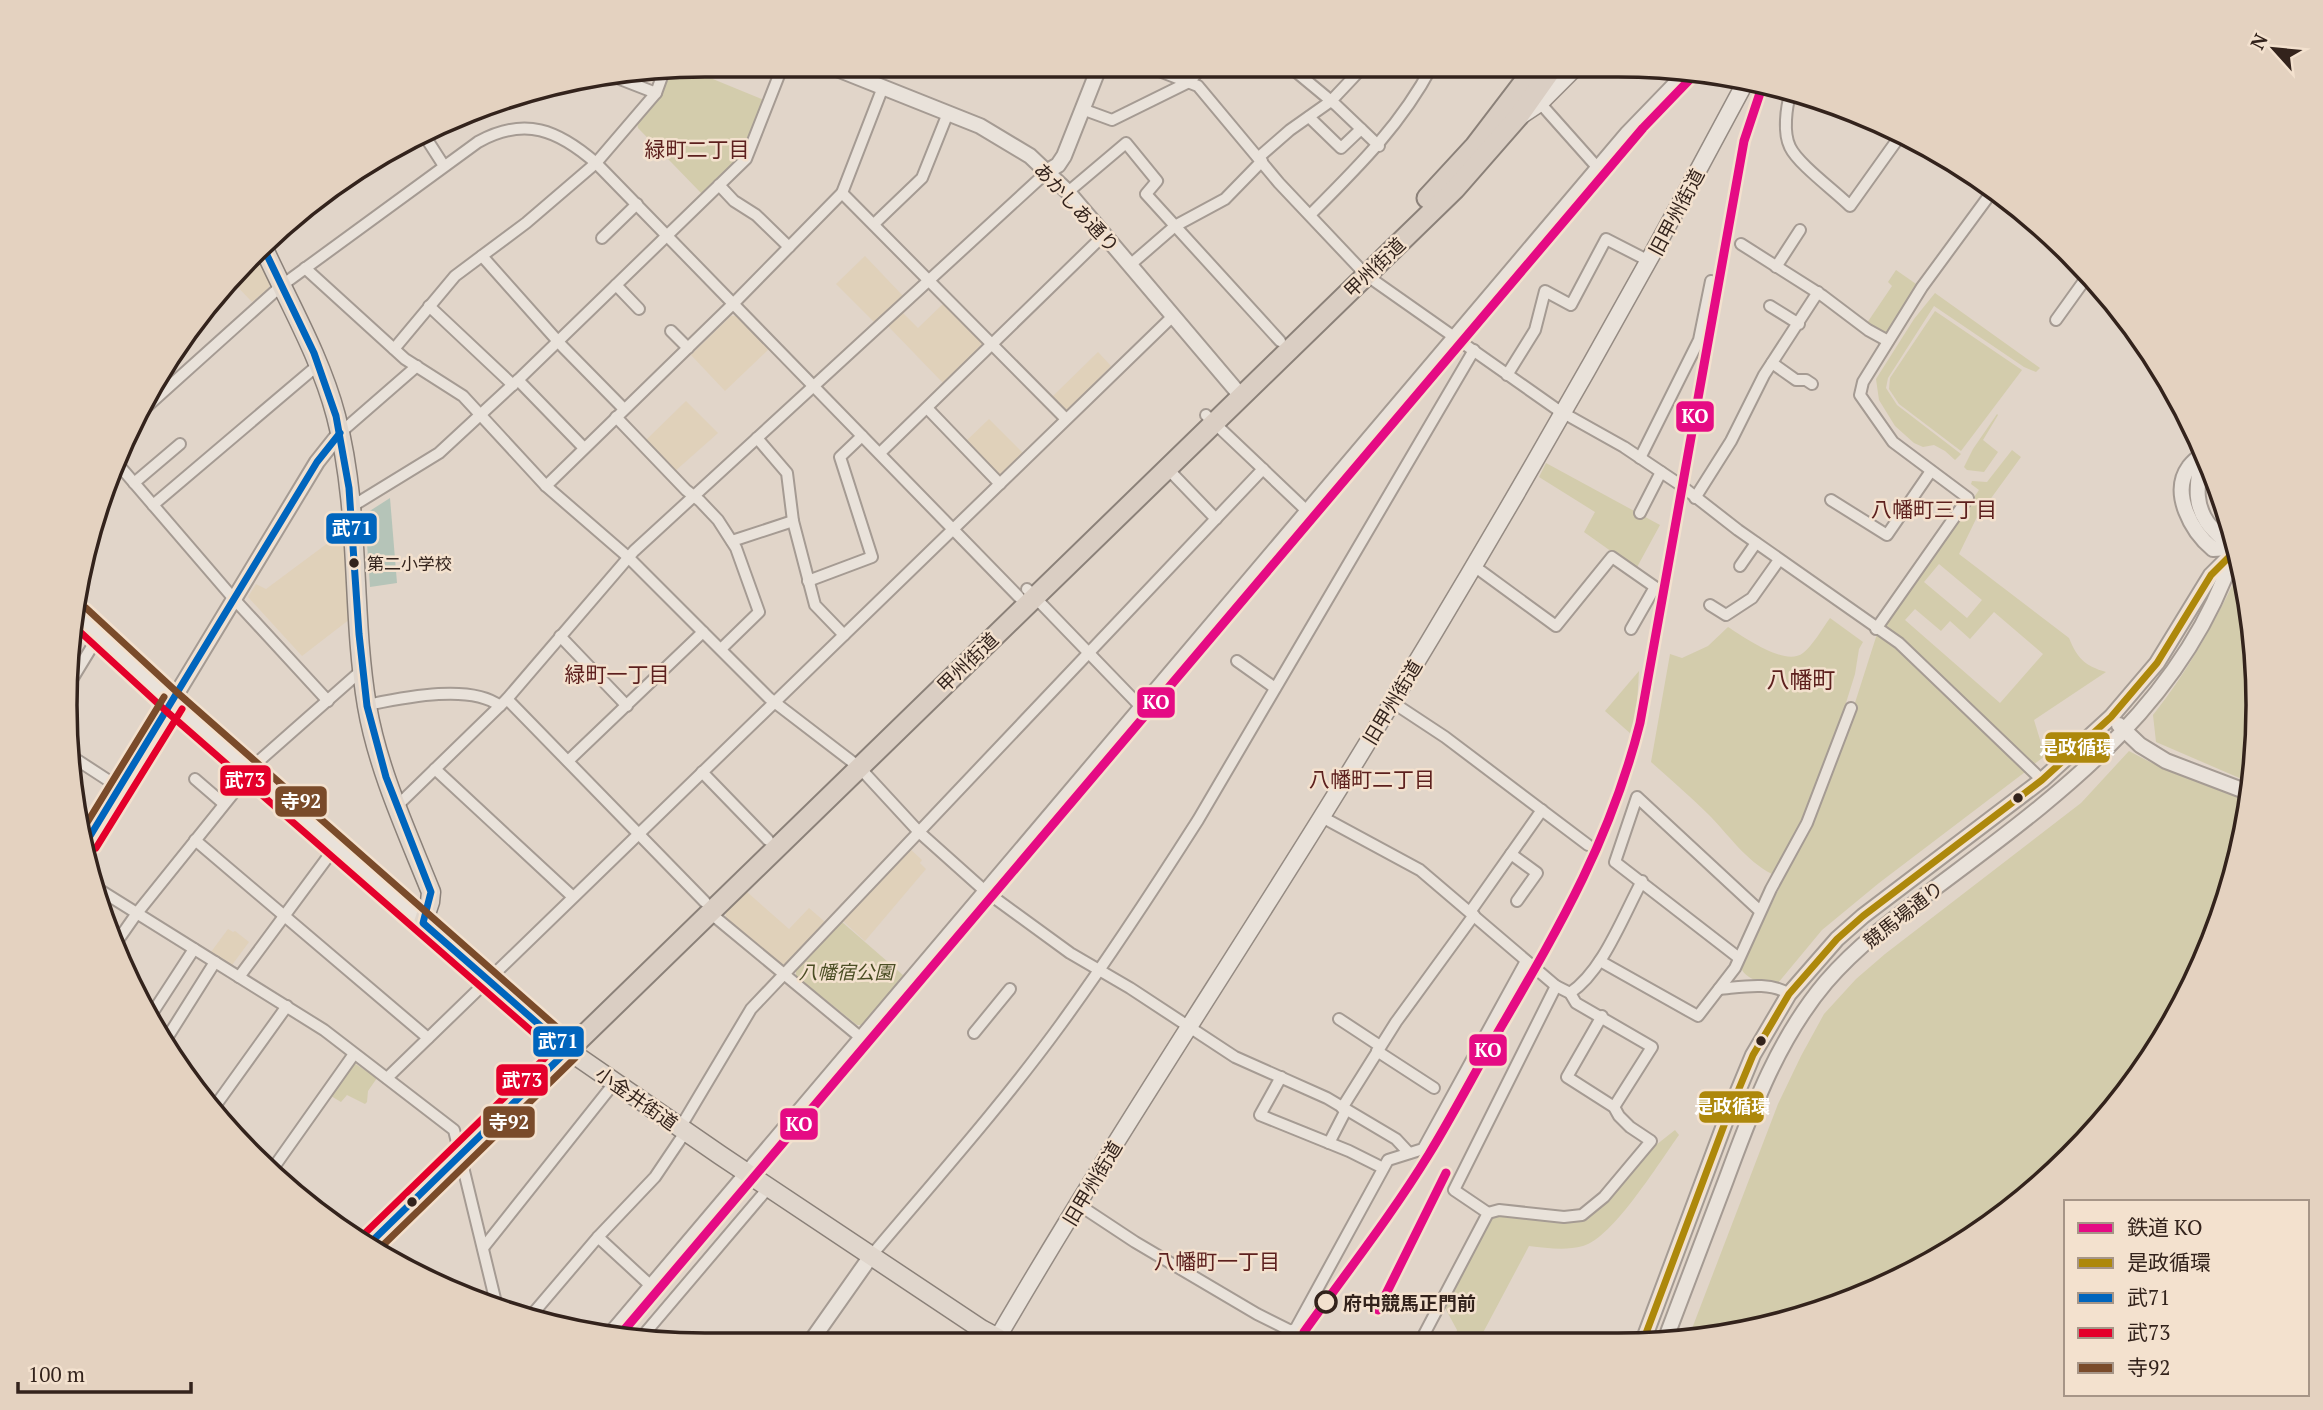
<svg xmlns="http://www.w3.org/2000/svg" width="2323" height="1410" font-family="'PT Serif','Noto Sans JP',serif">
<style>
.farmland{fill:#e0d1ba}
.green{fill:#d3ccac;fill-rule:evenodd}
.water{fill:#b5c4b8}
.lines{fill:none;stroke-linecap:round;stroke-linejoin:round}
.minor-casing{stroke:#a59b93;stroke-width:14}
.tertiary-casing{stroke:#a59b93;stroke-width:18}
.secondary-casing{stroke:#958b83;stroke-width:19}
.primary-casing{stroke:#8b8179;stroke-width:21}
.trunk-casing{stroke:#8b8179;stroke-width:23}
.minor{stroke:#e9e2da;stroke-width:10}
.tertiary{stroke:#e9e2da;stroke-width:14}
.secondary{stroke:#e9e2da;stroke-width:16}
.primary{stroke:#e0d6cc;stroke-width:18}
.trunk{stroke:#dacec3;stroke-width:19}
.bus-1-casing{stroke:#f3e1ce;stroke-width:12}
.bus-2-casing{stroke:#f3e1ce;stroke-width:12}
.bus-3-casing{stroke:#f3e1ce;stroke-width:12}
.bus-4-casing{stroke:#f3e1ce;stroke-width:12}
.bus-1{stroke:#ad880b;stroke-width:7}
.bus-2{stroke:#0065bd;stroke-width:7}
.bus-3{stroke:#e4002b;stroke-width:7}
.bus-4{stroke:#7a4b2a;stroke-width:7}
.rail-1-casing{stroke:#f3e1ce;stroke-width:14}
.rail-1{stroke:#e50b84;stroke-width:9}
.bus-dot{fill:#33231c;stroke:#f3e1ce;stroke-width:2.5}
.stop-dot{fill:#f3e1ce;stroke:#33231c;stroke-width:3.5}
.labels{text-anchor:middle;dominant-baseline:central;stroke-width:5;stroke-linejoin:round;paint-order:stroke}
.bus-label{font-size:17px;fill:#33231c;stroke:#f3e1ce;text-anchor:start}
.street-label{font-size:19px;fill:#33231c;stroke:#f3e1ce}
.park-label{font-size:19px;font-style:italic;fill:#4b4e24;stroke:#f3e1ce}
.stop-label{font-size:19px;font-weight:bold;fill:#33231c;stroke:#f3e1ce;text-anchor:start}
.neighbourhood-label{font-size:21px;fill:#5d201e;stroke:#f3e1ce}
.quarter-label{font-size:23px;fill:#5d201e;stroke:#f3e1ce}
.rim{fill:none;stroke:#33231c;stroke-width:3.5}
.line-badge{stroke:#f3e1ce;stroke-width:2.5}
.badge-label{font-size:19px;text-anchor:middle;font-weight:bold;fill:#fff}
</style>
<rect width="100%" height="100%" fill="#e1d5c9"/>
<g class="farmland">
<polygon points="865,256 903,296 875,323 836,284"/>
<polygon points="259,257 270,281 269,288 252,302 234,283"/>
<polygon points="944,303 982,341 982,347 943,383 887,325 902,312 918,328"/>
<polygon points="731,316 736,316 769,349 725,391 691,355"/>
<polygon points="1098,352 1111,366 1069,409 1063,409 1052,397"/>
<polygon points="686,401 718,433 674,472 644,442"/>
<polygon points="989,419 1023,453 1002,474 996,474 965,442"/>
<polygon points="344,531 350,619 302,656 248,597 256,584 266,589"/>
<polygon points="910,849 922,860 920,863 926,869 865,941 843,921"/>
<polygon points="746,891 789,929 809,908 824,921 823,926 787,964 782,964 726,919 726,911"/>
<polygon points="228,929 233,932 235,931 249,942 232,965 211,952"/>
</g>
<g class="green">
<polygon points="686,68 764,100 742,156 702,194 638,128 637,123 660,95 670,71"/>
<polygon points="1896,270 1919,286 1888,332 1882,333 1867,323 1892,286 1888,282"/>
<polygon points="1935,293 2040,368 2036,372 2024,367 1934,306 1888,378 1886,388 1897,405 1961,454 1955,460 1945,451 1934,445 1923,447 1914,443 1895,426 1879,400 1876,379 1914,319"/>
<polygon points="1935,311 2022,370 1961,451 1899,404 1889,389 1890,378"/>
<polygon points="1997,414 1998,415 1983,440 1998,452 1984,472 1967,470 1964,467 1973,449"/>
<path d="M 2012,450 L 2021,457 L 1976,519 L 1959,554 L 2069,638 C 2077,658 2085,666 2106,672 L 2034,720 L 2045,756 L 2033,765 L 1885,626 L 1979,490 L 1971,484 L 1972,481 L 1987,482 ZM 1939,564 L 1982,600 L 1967,618 L 1924,582 ZM 1915,609 L 1941,631 L 1950,621 L 1970,639 L 1994,612 L 2043,654 L 2000,703 L 1905,620 Z"/>
<polygon points="1546,463 1660,525 1636,569 1584,532 1595,512 1539,477"/>
<path d="M 2242,566 L 2246,581 L 2258,705 L 2251,783 L 2156,742 L 2153,715 C 2190,669 2216,619 2242,566 Z"/>
<path d="M 1830,618 L 1863,642 L 1859,649 L 1855,674 L 1845,706 L 1820,779 L 1779,869 L 1772,874 C 1746,861 1728,834 1708,814 C 1690,796 1670,779 1651,762 L 1670,654 L 1682,658 L 1708,646 L 1728,627 C 1744,637 1785,667 1803,653 C 1813,645 1822,629 1830,618 Z"/>
<path d="M 1877,634 L 1900,647 L 2029,769 L 1879,883 L 1822,930 L 1778,983 C 1764,983 1747,981 1741,968 L 1829,784 Z"/>
<polygon points="1639,671 1637,705 1631,734 1605,711"/>
<polygon points="2129,751 2150,762 2249,799 2246,830 2209,950 2150,1061 2040,1186 1938,1260 1784,1323 1688,1339 1778,1104 1801,1056 1824,1014 1856,979 1885,954 2081,803"/>
<polygon points="842,922 904,976 864,1025 857,1025 796,976 796,970"/>
<polygon points="354,1063 377,1078 368,1091 367,1102 365,1104 347,1095 341,1102 331,1096"/>
<path d="M 1675,1130 L 1679,1135 C 1660,1161 1613,1238 1583,1246 C 1565,1251 1547,1248 1529,1246 L 1477,1344 L 1453,1344 L 1457,1330 L 1444,1306 L 1491,1216 L 1498,1214 L 1572,1221 L 1581,1221 L 1594,1213 L 1656,1145 Z"/>
</g>
<polygon class="water" points="390,498 397,583 370,587 365,514"/>
<g class="lines">
<g class="minor-casing">
<g id="minor">
<polyline points="1144,65 1198,86 1279,183 1366,275 1558,410 1624,447 1679,484 1738,530 1899,643 2042,780"/>
<polyline points="1289,66 1336,105 1379,146"/>
<polyline points="620,79 656,93"/>
<path d="M 1791,92 C 1786,107 1783,133 1790,147 C 1798,164 1835,191 1850,206 L 1900,136"/>
<polyline points="1540,103 1597,167"/>
<polyline points="1082,109 1112,120 1189,82 1204,65"/>
<polyline points="1309,117 1341,148 1361,129"/>
<polyline points="426,138 444,166"/>
<polyline points="1259,157 1290,130 1331,101 1364,66"/>
<polyline points="719,185 734,201 756,215 789,247"/>
<polyline points="1068,192 1126,143 1157,181 1146,194 1280,341"/>
<polyline points="842,193 1066,419"/>
<path d="M 1310,215 C 1357,168 1401,125 1432,66"/>
<polyline points="874,224 922,178 948,113"/>
<polyline points="602,238 637,204"/>
<polyline points="1741,244 1823,296 1868,330 1888,341"/>
<polyline points="2061,244 2088,273"/>
<polyline points="482,256 563,347 624,409"/>
<polyline points="1130,265 1175,226 1225,199 1262,161"/>
<polyline points="1776,267 1800,230"/>
<polyline points="305,268 405,359 463,396 546,486 628,557 769,698 859,767 919,832 985,891 1070,953 1130,988 1235,1057 1327,1098 1396,1139 1409,1153"/>
<polyline points="616,285 639,309"/>
<polyline points="429,306 513,385"/>
<polyline points="1770,306 1799,324"/>
<polyline points="2056,320 2089,274"/>
<polyline points="671,331 688,348"/>
<polyline points="394,349 455,276 526,223 596,163 656,93 664,71"/>
<polyline points="1772,363 1796,380 1806,380 1812,384"/>
<polyline points="1507,375 1535,330 1545,291 1571,305 1606,239 1649,261"/>
<polyline points="518,380 584,448"/>
<polyline points="927,408 1000,484"/>
<path d="M 143,410 L 281,286 L 478,142 C 525,116 558,130 596,163 L 1019,597"/>
<polyline points="1206,415 1306,510"/>
<polyline points="616,417 686,490 700,501 718,520 736,548 759,612 721,649"/>
<polyline points="340,433 417,366"/>
<polyline points="757,438 787,473 793,521 815,605 844,635"/>
<polyline points="880,453 1104,235"/>
<polyline points="1640,458 1699,340 1711,281"/>
<polyline points="117,463 234,599 328,701"/>
<polyline points="1167,468 1216,519"/>
<polyline points="134,483 180,444"/>
<polyline points="546,486 734,303 842,193 883,87"/>
<polyline points="1695,498 1731,441 1764,375 1818,292"/>
<polyline points="1831,500 1887,535 1931,471"/>
<polyline points="153,505 318,365"/>
<polyline points="351,507 439,453 518,380 746,159 783,65"/>
<polyline points="1640,513 1661,472"/>
<polyline points="732,541 793,521"/>
<polyline points="1474,566 1556,626 1612,557 1655,587 1631,629"/>
<polyline points="1740,566 1756,543"/>
<polyline points="808,581 872,557 840,457 862,436"/>
<polyline points="1027,589 1140,706"/>
<polyline points="1710,605 1726,615 1752,598 1779,560"/>
<polyline points="1876,629 1968,498 1893,442 1860,395 1863,382 1922,287 1994,189"/>
<polyline points="560,636 627,706"/>
<polyline points="1237,661 1275,688"/>
<polyline points="68,686 99,635"/>
<polyline points="507,699 705,902"/>
<polyline points="1392,702 1445,737 1588,845"/>
<path d="M 367,705 C 402,698 470,683 500,706"/>
<polyline points="74,758 120,788"/>
<polyline points="568,761 703,632"/>
<polyline points="435,769 573,897"/>
<polyline points="702,772 768,840"/>
<polyline points="195,779 224,804"/>
<polyline points="397,806 507,699 634,551 1048,171"/>
<polyline points="1322,817 1420,870 1556,986 1454,1190 1488,1213 1419,1344"/>
<polyline points="195,840 428,1038"/>
<polyline points="1511,854 1537,873 1517,901"/>
<polyline points="95,887 324,1030 454,1130 498,1311"/>
<polyline points="709,912 860,1037"/>
<polyline points="1470,912 1542,810"/>
<polyline points="116,943 137,913 260,760 362,670"/>
<polyline points="1739,958 1615,862 1637,797 1760,911"/>
<polyline points="1600,961 1698,1016 1735,968 1771,889 1807,823 1851,708"/>
<polyline points="239,977 336,846"/>
<polyline points="1556,986 1570,993 1576,1003 1652,1047 1614,1107"/>
<path d="M 1719,989 C 1742,987 1770,981 1789,994"/>
<path d="M 1570,993 C 1603,971 1623,916 1642,881"/>
<polyline points="153,1012 194,949"/>
<polyline points="1339,1019 1380,1046"/>
<polyline points="974,1033 1010,989"/>
<polyline points="167,1038 215,962"/>
<polyline points="1377,1051 1434,1088"/>
<polyline points="1281,1077 1260,1115 1349,1151 1383,1168"/>
<polyline points="387,1078 1173,316"/>
<polyline points="1342,1108 1396,1022 1474,915"/>
<polyline points="213,1109 287,1006"/>
<polyline points="680,1128 751,1009 1263,469"/>
<polyline points="1329,1143 1346,1110"/>
<polyline points="274,1167 354,1054"/>
<polyline points="1079,1205 1135,1242 1257,1314 1317,1344"/>
<polyline points="1488,1213 1499,1210 1564,1217 1582,1215 1604,1197 1651,1141 1630,1127 1619,1116 1614,1107 1567,1077 1602,1016"/>
<polyline points="598,1237 655,1177 686,1131"/>
<polyline points="483,1248 615,1082"/>
<path d="M 871,1256 C 935,1180 1002,1105 1061,1024 C 1109,958 1154,889 1198,820 L 1474,350"/>
<polyline points="530,1317 598,1237 650,1285"/>
<polyline points="1291,1331 1296,1328 1388,1160 1423,1149 1526,961"/>
<polyline points="609,1333 1626,132 1685,71"/>
<polyline points="815,1336 827,1344"/>
<polyline points="640,1339 769,1187"/>
</g>
</g>
<g class="tertiary-casing">
<g id="tertiary">
<polyline points="827,65 980,126 1030,156 1068,192 1241,396"/>
<polyline points="1048,171 1058,165 1064,156 1100,65"/>
<path d="M 2205,451 C 2200,457 2193,461 2189,467 C 2170,493 2192,532 2213,549 L 2229,548 L 2235,551"/>
<path d="M 2201,456 C 2199,480 2192,500 2207,522 C 2214,532 2223,537 2229,548"/>
<polyline points="79,616 173,703 423,923"/>
<polyline points="2119,725 2140,745 2166,761 2250,793"/>
<polyline points="87,842 317,462 340,433"/>
<path d="M 1664,1343 C 1685,1289 1705,1234 1726,1180 C 1752,1110 1777,1040 1826,982 C 1863,939 1910,907 1955,873 C 2071,786 2185,698 2233,555"/>
<polyline points="809,1344 871,1256"/>
<polyline points="1642,1344 1726,1120 1753,1055 1789,994 1837,939 1863,916 2042,780 2111,717 2157,663 2211,575 2235,551"/>
</g>
</g>
<g class="secondary-casing">
<g id="secondary">
<polyline points="1522,115 1540,103 1577,66"/>
<path d="M 994,1344 C 1098,1165 1212,993 1321,818 C 1471,577 1612,333 1745,83"/>
</g>
</g>
<g class="primary-casing">
<path id="primary" d="M 265,251 C 290,305 321,359 336,416 C 361,511 351,611 367,706 C 378,770 407,832 431,892 L 430,902 L 423,923 L 568,1050 L 720,1155 L 981,1329 L 998,1338"/>
</g>
<g class="trunk-casing">
<g id="trunk">
<polyline points="1427,198 1475,146 1536,66"/>
<polyline points="367,1246 1455,189 1518,117 1554,66"/>
</g>
</g>
<use href="#minor" class="minor"/>
<use href="#tertiary" class="tertiary"/>
<use href="#secondary" class="secondary"/>
<use href="#primary" class="primary"/>
<use href="#trunk" class="trunk"/>
<g class="bus-1-casing">
<polyline id="bus-1" points="1642,1344 1726,1120 1753,1055 1789,994 1837,939 1863,916 2042,780 2111,717 2157,663 2211,575 2235,551"/>
</g>
<g class="bus-2-casing">
<g id="bus-2">
<polyline points="265,251 314,353 336,416 349,488 359,634 367,706 386,777 431,892 423,923 568,1050 367,1246"/>
<polyline points="87,841 317,462 340,433"/>
</g>
</g>
<g class="bus-3-casing">
<g id="bus-3">
<polyline points="77,629 166,711 553,1050 360,1238"/>
<polyline points="96,848 182,709"/>
</g>
</g>
<g class="bus-4-casing">
<g id="bus-4">
<polyline points="86,608 180,695 577,1045 578,1051 575,1058 377,1251"/>
<polyline points="85,826 164,697"/>
</g>
</g>
<use href="#bus-1" class="bus-1"/>
<use href="#bus-2" class="bus-2"/>
<use href="#bus-3" class="bus-3"/>
<use href="#bus-4" class="bus-4"/>
<g class="rail-1-casing">
<g id="rail-1">
<polyline points="1378,1310 1446,1173"/>
<path d="M 1304,1332 C 1346,1273 1391,1216 1429,1154 C 1453,1115 1474,1074 1497,1034 C 1558,929 1610,842 1640,723 L 1744,141 L 1762,87"/>
<polyline points="620,1335 1643,128 1696,73"/>
</g>
</g>
<use href="#rail-1" class="rail-1"/>
</g>
<g class="bus-dot">
<circle cx="354" cy="563" r="6"/>
<circle cx="2018" cy="798" r="6"/>
<circle cx="1761" cy="1041" r="6"/>
<circle cx="412" cy="1202" r="6"/>
</g>
<circle class="stop-dot" cx="1326" cy="1302" r="10"/>
<g class="labels">
<g class="bus-label">
<text x="367" y="563">第二小学校</text>
</g>
<g class="street-label">
<text transform="translate(1077 207) rotate(47)">あかしあ通り</text>
<text transform="translate(1676 212) rotate(-62)">旧甲州街道</text>
<text transform="translate(1374 267) rotate(-44)">甲州街道</text>
<text transform="translate(967 662) rotate(-44)">甲州街道</text>
<text transform="translate(1392 702) rotate(-59)">旧甲州街道</text>
<text transform="translate(1903 914) rotate(-38)">競馬場通り</text>
<text transform="translate(637 1098) rotate(35)">小金井街道</text>
<text transform="translate(1092 1183) rotate(-59)">旧甲州街道</text>
</g>
<g class="park-label">
<text x="846" y="971">八幡宿公園</text>
</g>
<g class="stop-label">
<text x="1343" y="1302">府中競馬正門前</text>
</g>
<g class="neighbourhood-label">
<text x="697" y="149">緑町二丁目</text>
<text x="1934" y="509">八幡町三丁目</text>
<text x="617" y="674">緑町一丁目</text>
<text x="1372" y="779">八幡町二丁目</text>
<text x="1217" y="1261">八幡町一丁目</text>
</g>
<g class="quarter-label">
<text x="1801" y="679">八幡町</text>
</g>
</g>
<path d="M0 0H2323V1410H0ZM705 77H1618A628 628 0 0 1 2246 705V705A628 628 0 0 1 1618 1333H705A628 628 0 0 1 77 705V705A628 628 0 0 1 705 77Z" fill="#e4d2c0" fill-rule="evenodd"/>
<path class="rim" d="M705 77H1618A628 628 0 0 1 2246 705V705A628 628 0 0 1 1618 1333H705A628 628 0 0 1 77 705V705A628 628 0 0 1 705 77Z"/>
<g class="line-badge">
<rect x="1675" y="400" width="40" height="33" rx="7" fill="#e50b84"/>
<rect x="325" y="512" width="53" height="33" rx="7" fill="#0065bd"/>
<rect x="1136" y="686" width="40" height="33" rx="7" fill="#e50b84"/>
<rect x="2044" y="731" width="67" height="33" rx="7" fill="#ad880b"/>
<rect x="219" y="764" width="53" height="33" rx="7" fill="#e4002b"/>
<rect x="274" y="785" width="54" height="33" rx="7" fill="#7a4b2a"/>
<rect x="532" y="1025" width="53" height="33" rx="7" fill="#0065bd"/>
<rect x="1468" y="1033" width="40" height="34" rx="7" fill="#e50b84"/>
<rect x="495" y="1063" width="54" height="34" rx="7" fill="#e4002b"/>
<rect x="1698" y="1090" width="67" height="34" rx="7" fill="#ad880b"/>
<rect x="482" y="1105" width="54" height="34" rx="7" fill="#7a4b2a"/>
<rect x="779" y="1107" width="40" height="34" rx="7" fill="#e50b84"/>
</g>
<g class="badge-label">
<text x="1695" y="423">KO</text>
<text x="352" y="535">武71</text>
<text x="1156" y="709">KO</text>
<text x="2077" y="754">是政循環</text>
<text x="245" y="787">武73</text>
<text x="301" y="808">寺92</text>
<text x="558" y="1048">武71</text>
<text x="1488" y="1057">KO</text>
<text x="522" y="1087">武73</text>
<text x="1732" y="1113">是政循環</text>
<text x="509" y="1129">寺92</text>
<text x="799" y="1131">KO</text>
</g>
<rect x="2064" y="1200" width="245" height="196" fill="#f3e1ce" stroke="#a69587" stroke-width="2"/>
<rect x="2078" y="1223" width="35" height="10" fill="#e50b84" stroke="#a69587" stroke-width="2"/>
<text x="2127" y="1235" font-size="21" fill="#33231c">鉄道 KO</text>
<rect x="2078" y="1258" width="35" height="10" fill="#ad880b" stroke="#a69587" stroke-width="2"/>
<text x="2127" y="1270" font-size="21" fill="#33231c">是政循環</text>
<rect x="2078" y="1293" width="35" height="10" fill="#0065bd" stroke="#a69587" stroke-width="2"/>
<text x="2127" y="1305" font-size="21" fill="#33231c">武71</text>
<rect x="2078" y="1328" width="35" height="10" fill="#e4002b" stroke="#a69587" stroke-width="2"/>
<text x="2127" y="1340" font-size="21" fill="#33231c">武73</text>
<rect x="2078" y="1363" width="35" height="10" fill="#7a4b2a" stroke="#a69587" stroke-width="2"/>
<text x="2127" y="1375" font-size="21" fill="#33231c">寺92</text>
<g transform="translate(2274 49) rotate(297)" stroke="#f3e1ce" stroke-width="5" paint-order="stroke">
<path d="M0-5L12 26L0 18L-12 26Z" fill="#33231c"/>
<text y="-10" font-size="19" font-weight="bold" text-anchor="middle" fill="#33231c">N</text>
</g>
<path d="M18 1382v10h173v-10" fill="none" stroke="#33231c" stroke-width="3.5"/>
<text x="28" y="1382" font-size="21" fill="#33231c" stroke="#f3e1ce" stroke-width="5" paint-order="stroke">100 m</text>
</svg>
